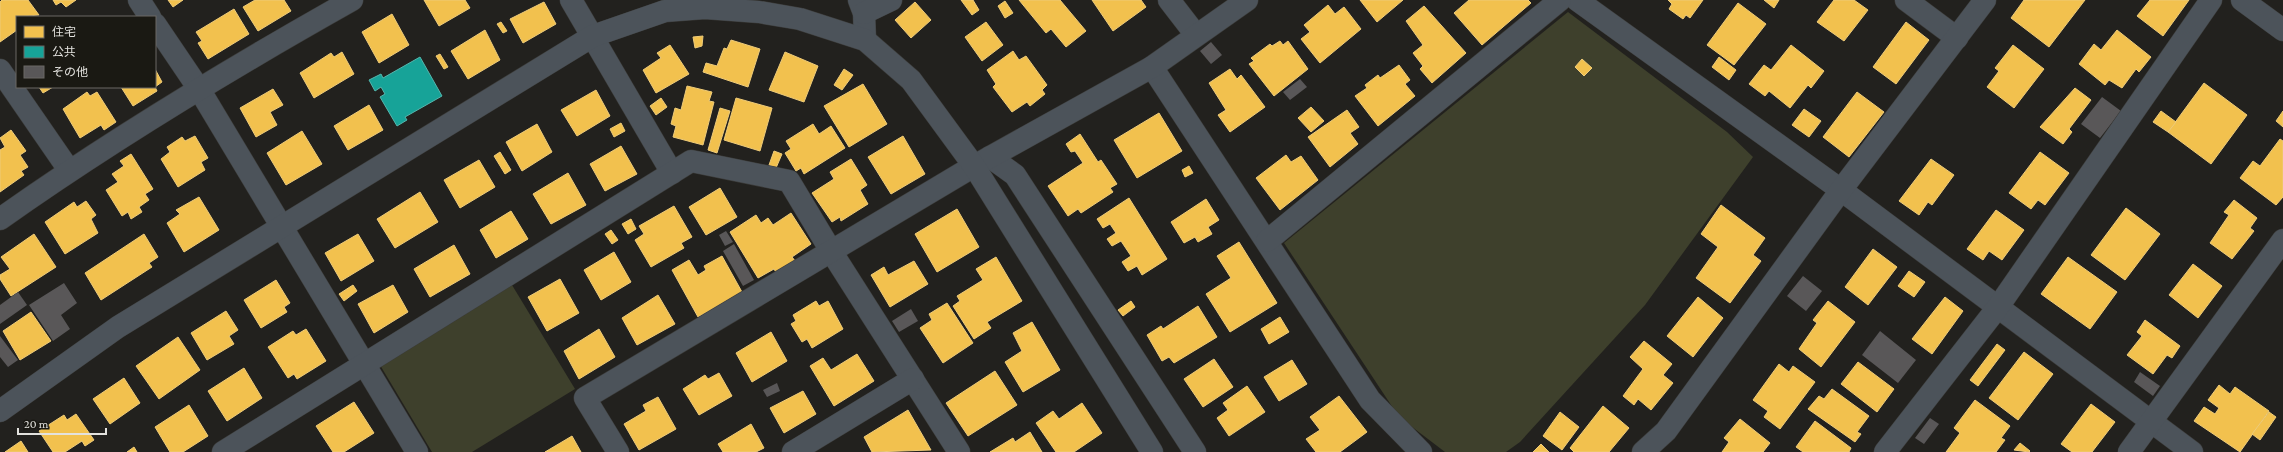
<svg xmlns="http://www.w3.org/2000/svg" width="2283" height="452" font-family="'Crimson Pro','Noto Sans JP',serif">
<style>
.green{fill:#3e402c}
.homes{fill:#f2c14e;stroke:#eecb79}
.public{fill:#17a398;stroke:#54b6ad}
.building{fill:#595758}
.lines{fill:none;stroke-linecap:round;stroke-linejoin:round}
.minor-casing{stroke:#3c3c3a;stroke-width:23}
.tertiary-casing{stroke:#3c3c3a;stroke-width:23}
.minor{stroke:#4c535a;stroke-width:22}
.tertiary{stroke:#4c535a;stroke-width:22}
</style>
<rect width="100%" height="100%" fill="#22211e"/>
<g class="green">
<polygon points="1568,12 1727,132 1753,157 1645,305 1520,442 1506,452 1445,452 1399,417 1284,243"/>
<polygon points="512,285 575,389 472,452 432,452 380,365"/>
</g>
<g class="homes">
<polygon points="2,0 28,0 39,15 17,17 17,30 0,42 0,2"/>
<polygon points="53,0 76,0 66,7 61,2 56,5"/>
<polygon points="168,0 183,0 173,7"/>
<polygon points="255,0 284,0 291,11 258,31 243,7"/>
<polygon points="424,0 465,0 470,8 439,26"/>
<polygon points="961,0 973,0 979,10 972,15"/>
<polygon points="1019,0 1060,0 1086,31 1066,47 1051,29 1046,33"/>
<polygon points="1092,0 1141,0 1146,7 1113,31"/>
<polygon points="1360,0 1403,0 1377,22"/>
<polygon points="1469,0 1528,0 1531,3 1482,45 1454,13"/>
<polygon points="1668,0 1703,0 1690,18 1686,15 1683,19 1669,9 1672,4"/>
<polygon points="1764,0 1779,0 1774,8"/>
<polygon points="1834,0 1854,0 1868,10 1844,41 1817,22"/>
<polygon points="2024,0 2085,0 2049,47 2011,18"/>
<polygon points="2150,0 2189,0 2163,36 2137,16"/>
<polygon points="1005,1 1013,13 1005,18 998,6"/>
<polygon points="544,2 556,24 523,43 510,19"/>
<polygon points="915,2 931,20 911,38 895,20"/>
<polygon points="1738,3 1766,24 1734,65 1707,45"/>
<polygon points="1328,5 1335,14 1344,7 1361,29 1320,63 1301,39 1310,32 1304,25"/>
<polygon points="1424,6 1466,53 1432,83 1420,69 1423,66 1413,53 1423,45 1406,21"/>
<polygon points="234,9 249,34 208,59 198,43 202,41 196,32"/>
<polygon points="392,14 409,45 379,63 362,32"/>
<polygon points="501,22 507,31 503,33 497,24"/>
<polygon points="986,22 1003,45 982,61 965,37"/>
<polygon points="1906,22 1929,40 1896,84 1873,67"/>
<polygon points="485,30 500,60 468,79 451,51"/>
<polygon points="2117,30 2151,57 2139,72 2136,69 2122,88 2109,80 2105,85 2079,64 2094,44 2101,50"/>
<polygon points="703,36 702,46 695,48 693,37"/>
<polygon points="731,40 760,49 748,87 703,72 706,63 717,66 724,48 727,49"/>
<polygon points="1280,41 1283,45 1288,41 1308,69 1274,96 1249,64 1254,61 1251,58 1270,44 1272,46"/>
<polygon points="670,45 689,74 656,93 643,70 661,58 657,53"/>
<polygon points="1791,45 1824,71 1811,88 1808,85 1790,108 1769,91 1765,96 1749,84 1764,65 1771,70"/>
<polygon points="2013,45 2044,69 2014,108 1987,87 1999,71 1995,68"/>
<polygon points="1013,51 1019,60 1026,56 1047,85 1042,90 1045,94 1030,106 1027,102 1012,112 993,87 996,84 987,70"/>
<polygon points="342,52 354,74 314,98 300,73 331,53 334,57"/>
<polygon points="785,52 818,66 804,102 769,90"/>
<polygon points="440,54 448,67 444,69 436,56"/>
<polygon points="1719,57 1736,70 1729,80 1712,67"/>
<polygon points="1582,59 1592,68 1584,76 1575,67"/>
<polygon points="1399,65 1410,80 1405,84 1415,96 1378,126 1355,96 1367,88 1365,85 1378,75 1380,78"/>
<polygon points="155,69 162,82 155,87"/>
<polygon points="844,69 853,75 842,90 834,85"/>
<polygon points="1230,69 1237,79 1241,75 1265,107 1230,132 1218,115 1226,110 1209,83"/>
<polygon points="2204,83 2247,115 2211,164 2168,132"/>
<polygon points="863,84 887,124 849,147 824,106"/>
<polygon points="687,86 712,92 709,101 714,102 703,145 673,137 676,126 671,124 675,108 681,110"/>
<polygon points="39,87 53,87 43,93"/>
<polygon points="121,87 155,87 157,91 133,106"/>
<polygon points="2075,88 2091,100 2069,129 2072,132 2063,144 2040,127"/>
<polygon points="273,89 283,105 270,112 277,125 256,137 240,108"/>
<polygon points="596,90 610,116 577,136 561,110"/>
<polygon points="87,92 90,96 97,92 116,122 104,130 101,125 80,138 63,109"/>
<polygon points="1857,92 1884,112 1849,157 1823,137"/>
<polygon points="661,98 667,107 656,115 650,106"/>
<polygon points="736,98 772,108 760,151 724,140"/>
<polygon points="369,105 383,130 348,150 334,126"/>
<polygon points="1311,107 1324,121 1311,132 1298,118"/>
<polygon points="720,108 730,111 717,153 708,150"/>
<polygon points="1804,109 1821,121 1809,137 1792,125"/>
<polygon points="1347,110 1359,127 1350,133 1358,144 1330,167 1308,137"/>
<polygon points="2161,111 2176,122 2168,132 2153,122"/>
<polygon points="2283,111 2283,127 2276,121"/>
<polygon points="1159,113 1182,151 1137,178 1114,140"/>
<polygon points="621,123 625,131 614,137 610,129"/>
<polygon points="537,124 552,152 522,171 506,142"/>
<polygon points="813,124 819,134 831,126 845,148 804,174 801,168 796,171 785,153 791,149 786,141"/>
<polygon points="11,130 26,151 20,155 28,167 21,171 24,175 0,192 0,150 5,147 0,138"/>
<polygon points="302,131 322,164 286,185 267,153"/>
<polygon points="1080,134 1098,162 1101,160 1117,184 1110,188 1113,192 1081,213 1078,209 1068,216 1048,186 1083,163 1075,151 1071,152 1066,144"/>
<polygon points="195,136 208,158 201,162 205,170 178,187 161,159 170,152 167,147 182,137 185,141"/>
<polygon points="903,136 925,174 891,194 868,157"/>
<polygon points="2280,139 2283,141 2283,197 2276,205 2240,178 2253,161 2260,166"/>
<polygon points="621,146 637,174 605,191 590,164"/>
<polygon points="774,151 782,154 776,168 769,165"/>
<polygon points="500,152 511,170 505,174 494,156"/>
<polygon points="2040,152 2069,173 2045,205 2038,200 2031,209 2009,193"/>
<polygon points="131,154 153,189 145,194 149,200 139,207 142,212 131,219 128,212 122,216 106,190 118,182 112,174 124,166 120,161"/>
<polygon points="1286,155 1291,162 1301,156 1318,180 1280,210 1256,178"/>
<polygon points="851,159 867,185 860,190 868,204 841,221 840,217 832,222 812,193 834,179 830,172"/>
<polygon points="1931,159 1954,175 1932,205 1928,202 1919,215 1899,201"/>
<polygon points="479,160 495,187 460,208 444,180"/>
<polygon points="1189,166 1193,173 1185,177 1182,170"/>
<polygon points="568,173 586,205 551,224 533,194"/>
<polygon points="720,188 737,217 706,235 689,207"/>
<polygon points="420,192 438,222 395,248 377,219"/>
<polygon points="199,197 219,230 184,252 167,223 180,214 176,210"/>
<polygon points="1129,198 1167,259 1142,275 1137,266 1128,271 1122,262 1131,256 1121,241 1112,246 1107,239 1116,233 1110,224 1103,228 1097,219"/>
<polygon points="1206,199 1219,220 1208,227 1212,234 1198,242 1195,237 1184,243 1171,222"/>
<polygon points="2234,200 2257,218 2250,228 2254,231 2232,259 2210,243 2229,215 2224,212"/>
<polygon points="86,201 96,215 91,219 98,233 65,254 45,222 74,202 77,207"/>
<polygon points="1721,205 1765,238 1753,255 1761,261 1730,303 1696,278 1718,247 1701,234"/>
<polygon points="674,206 692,237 681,243 684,248 651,267 635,240 644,234 639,226"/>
<polygon points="2126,208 2160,234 2125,280 2091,255"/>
<polygon points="957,209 979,247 937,272 915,234"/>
<polygon points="1996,210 2024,230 2002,260 1989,251 1983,260 1967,249"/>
<polygon points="511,211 528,239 496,258 480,230"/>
<polygon points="791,213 811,244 792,257 796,262 777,274 774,269 758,278 730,232 756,215 761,223 768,218 773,225"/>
<polygon points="631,219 636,229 628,234 622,224"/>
<polygon points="611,230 618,240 612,244 605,234"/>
<polygon points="34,234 56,267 11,296 0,279 0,275 10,269 1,257"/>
<polygon points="144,234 158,257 149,263 152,267 101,300 85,273"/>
<polygon points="358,234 374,261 341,281 325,253"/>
<polygon points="1239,242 1277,303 1230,332 1206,294 1231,278 1217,256"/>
<polygon points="454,245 470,274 430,297 414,269"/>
<polygon points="1873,249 1897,267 1868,305 1845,287"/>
<polygon points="614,252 631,282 601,300 584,270"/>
<polygon points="722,256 742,292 698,317 672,270 689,260 698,275 706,270 704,266"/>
<polygon points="996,257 1022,301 987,322 991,328 974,339 953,306 960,301 957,296 983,280 976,269"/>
<polygon points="2068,257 2117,292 2090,329 2041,294"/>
<polygon points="914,261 928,284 890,307 871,275 884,267 888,275"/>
<polygon points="2193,264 2222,286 2198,318 2169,295"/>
<polygon points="1909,271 1925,282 1914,297 1898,286"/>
<polygon points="560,279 579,313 547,331 528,297"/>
<polygon points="276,280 290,303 284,307 287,312 261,328 244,300"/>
<polygon points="353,285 357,291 344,301 339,294"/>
<polygon points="393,285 408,312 374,333 358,304"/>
<polygon points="658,295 675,324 637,345 622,318"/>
<polygon points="1698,297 1723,318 1693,357 1667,336"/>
<polygon points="1945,297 1963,311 1932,354 1912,339"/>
<polygon points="816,301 819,306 828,301 843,329 812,348 807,339 802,342 791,324 796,321 793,315"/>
<polygon points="1131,301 1135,307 1123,316 1118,310"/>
<polygon points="1828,301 1855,322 1821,367 1799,349 1817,323 1813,320"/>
<polygon points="947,303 973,343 943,363 920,328 932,320 929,314"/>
<polygon points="1198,306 1217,337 1174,363 1169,357 1162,361 1147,335 1161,326 1163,329"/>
<polygon points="226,311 238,330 229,336 234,344 207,360 191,333"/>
<polygon points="31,312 51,341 20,360 3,331"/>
<polygon points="1280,317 1289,332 1269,344 1261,329"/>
<polygon points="2145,320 2180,346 2172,358 2167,355 2153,374 2127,355 2142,336 2137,332"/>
<polygon points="1032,322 1060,370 1023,392 1005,362 1022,351 1013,333"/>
<polygon points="306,329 326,361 297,379 294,374 288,378 268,347 293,331 296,335"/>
<polygon points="599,329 615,357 579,379 564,351"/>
<polygon points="771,332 787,361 752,382 736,353"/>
<polygon points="178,337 200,370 159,399 136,366"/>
<polygon points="1644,341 1672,364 1663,375 1673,383 1651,410 1638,399 1634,405 1623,396 1643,369 1630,357"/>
<polygon points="1997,344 2005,350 1978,386 1970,380"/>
<polygon points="2024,352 2053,374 2018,420 1989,398"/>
<polygon points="857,354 874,381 834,406 810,366 823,358 831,370"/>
<polygon points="1214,359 1233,387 1203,407 1184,379"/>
<polygon points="1292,360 1307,384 1279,401 1264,377"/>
<polygon points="1858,362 1894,389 1877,412 1841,384"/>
<polygon points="1779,364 1789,372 1793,366 1815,382 1780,429 1764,417 1768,411 1753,400"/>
<polygon points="244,368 262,398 227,421 208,391"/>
<polygon points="995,371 1017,405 968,436 946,403"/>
<polygon points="719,373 732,396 699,415 683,389 705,375 708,379"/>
<polygon points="124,378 140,403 110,424 93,399"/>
<polygon points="2219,385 2230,394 2235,387 2269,411 2240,452 2194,421 2204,407 2215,414 2219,408 2208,400"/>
<polygon points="1247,386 1265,412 1229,436 1217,418 1228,410 1223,403"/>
<polygon points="1832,389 1869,416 1857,432 1861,434 1855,442 1808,409 1819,396 1824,399"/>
<polygon points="803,391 816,414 784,433 770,408"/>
<polygon points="1339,396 1367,432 1340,452 1316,452 1306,439 1320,430 1310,417"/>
<polygon points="658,397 676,429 639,450 624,424 646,411 643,405"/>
<polygon points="1975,400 2010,426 2001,438 2005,440 1996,452 1946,452 1960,433 1954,428"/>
<polygon points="354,402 374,433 344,452 333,452 316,426"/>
<polygon points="1082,403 1102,433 1074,452 1056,452 1036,423 1053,411 1059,419"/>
<polygon points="2091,404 2115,422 2092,452 2072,452 2061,444"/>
<polygon points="189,405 208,436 183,452 170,452 155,427"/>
<polygon points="1603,406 1629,428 1609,452 1574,452 1570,448"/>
<polygon points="908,410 931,450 872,452 864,437"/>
<polygon points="1560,412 1579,427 1562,450 1543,436"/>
<polygon points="2269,412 2276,417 2260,440 2252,434"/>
<polygon points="76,414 94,440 85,446 82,441 65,452 53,452 39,431 64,415 67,420"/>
<polygon points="1740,419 1770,443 1763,452 1722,452 1729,442 1724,438"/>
<polygon points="1815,421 1851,448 1849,452 1803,452 1796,447"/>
<polygon points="751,424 764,448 756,452 723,452 718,444"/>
<polygon points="1030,432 1042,452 990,452 1013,438 1015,442"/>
<polygon points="572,436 581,452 545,452"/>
<polygon points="21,441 28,452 5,452"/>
<polygon points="2020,443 2030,451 2029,452 2014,450"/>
<polygon points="1541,444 1549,452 1533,452"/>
<polygon points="134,447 137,452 127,452"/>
</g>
<polygon class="public" points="420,57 442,96 405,117 407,120 397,126 380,97 385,94 381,87 375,91 369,80 381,74 383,78"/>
<g class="building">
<polygon points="1211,42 1222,55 1211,64 1200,51"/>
<polygon points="1300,79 1307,87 1290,100 1283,92"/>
<polygon points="2102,97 2121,111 2100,138 2081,124"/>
<polygon points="726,231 733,242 725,246 719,235"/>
<polygon points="734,244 754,280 743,286 723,251"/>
<polygon points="1803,276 1822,291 1806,311 1787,296"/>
<polygon points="64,283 77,303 61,315 70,329 53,341 29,305"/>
<polygon points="18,292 27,305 0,324 0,305"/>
<polygon points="911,309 918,321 899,332 892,321"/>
<polygon points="1880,331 1916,360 1898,383 1862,355"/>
<polygon points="0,336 18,360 8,367 0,357"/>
<polygon points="2140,372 2160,386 2153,396 2134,382"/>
<polygon points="777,383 780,391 767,397 763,390"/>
<polygon points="1930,418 1939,424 1924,444 1915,438"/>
</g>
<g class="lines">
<g class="minor-casing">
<g id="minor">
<polyline points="139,0 150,17"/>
<polyline points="571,0 672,173"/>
<polyline points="859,0 864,13 865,40"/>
<polyline points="1169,0 1196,35"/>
<polyline points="1577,0 1841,190 2192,452"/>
<polyline points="1906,0 1957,38"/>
<polyline points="2242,0 2283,30"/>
<polyline points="864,13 891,0"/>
<polyline points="155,24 199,89 417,452"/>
<polyline points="1152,67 1370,400 1421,452"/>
<polyline points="0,70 69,170"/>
<polyline points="990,157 1015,175 1195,452"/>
<path d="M 0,219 C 113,139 231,68 352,0"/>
<polyline points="1267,241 1560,0"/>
<polyline points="223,452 691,161 789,181 831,251 959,452"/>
<polyline points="618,452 585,398 974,166 1152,67 1247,0"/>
<polyline points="793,452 913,379"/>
<polyline points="1643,452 1666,431 1841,190 1985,0"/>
<polyline points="1885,452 1998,307 2211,0"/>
<polyline points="2129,452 2283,240"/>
</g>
</g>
<g class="tertiary-casing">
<polyline id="tertiary" points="0,411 118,327 593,36 665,11 705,8 759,12 800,19 865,40 911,80 974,166 1152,452"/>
</g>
<use href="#minor" class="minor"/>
<use href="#tertiary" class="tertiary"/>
</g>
<rect x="16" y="16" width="140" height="72" fill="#1a1913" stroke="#6a6964"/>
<rect x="24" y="26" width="20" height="12" fill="#f2c14e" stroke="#6a6964"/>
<text x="52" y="36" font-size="12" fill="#e3e2de">住宅</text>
<rect x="24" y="46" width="20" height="12" fill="#17a398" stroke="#6a6964"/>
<text x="52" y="56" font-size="12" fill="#e3e2de">公共</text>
<rect x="24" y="66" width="20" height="12" fill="#595758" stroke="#6a6964"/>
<text x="52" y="76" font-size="12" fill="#e3e2de">その他</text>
<path d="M18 428v6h88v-6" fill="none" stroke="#e3e2de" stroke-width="2"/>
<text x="24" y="428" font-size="12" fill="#e3e2de" stroke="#1a1913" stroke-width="3" paint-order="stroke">20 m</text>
</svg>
